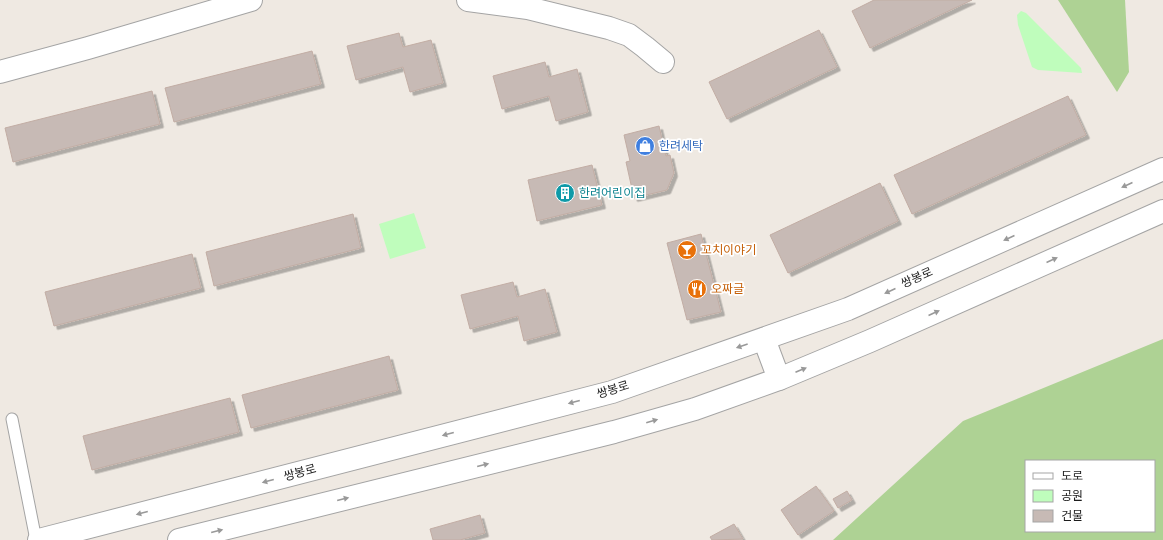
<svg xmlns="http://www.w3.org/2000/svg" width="1163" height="540" font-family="Signika,'Noto Sans KR',sans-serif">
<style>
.forest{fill:#aed294;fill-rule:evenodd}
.park{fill:#bffdbc}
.building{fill:#c7bab5;stroke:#c2ada4;filter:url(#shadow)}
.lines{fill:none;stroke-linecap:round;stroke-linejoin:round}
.service-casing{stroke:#a4a4a4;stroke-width:13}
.minor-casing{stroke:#a4a4a4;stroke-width:24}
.tertiary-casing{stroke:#a4a4a4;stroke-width:24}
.service{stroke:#fff;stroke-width:11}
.minor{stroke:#fff;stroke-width:22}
.tertiary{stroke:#fff;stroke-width:22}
.oneway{fill:#999}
.labels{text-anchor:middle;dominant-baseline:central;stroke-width:3.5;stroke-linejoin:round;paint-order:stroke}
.shop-label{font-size:12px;fill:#366cbe;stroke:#fff;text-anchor:start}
.culture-label{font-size:12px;fill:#0d838f;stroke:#fff;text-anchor:start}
.food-label{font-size:12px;fill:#c56008;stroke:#fff;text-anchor:start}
.street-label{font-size:12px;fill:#1d1d1d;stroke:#fff}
</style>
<defs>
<filter id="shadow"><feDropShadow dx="3.5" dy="3.5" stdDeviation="0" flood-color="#0004"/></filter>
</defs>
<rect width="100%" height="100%" fill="#efe9e2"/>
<g class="forest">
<polygon points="1058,0 1125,0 1129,72 1117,92"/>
<path d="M 1163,339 L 1163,540 L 833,540 L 963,421 ZM 1026,461 L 1154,461 L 1154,531 L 1026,531 Z"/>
</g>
<g class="park">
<polygon points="1021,11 1026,13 1081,68 1082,73 1038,70 1032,67 1018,25 1017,15"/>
<polygon points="414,213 426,248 390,259 379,224"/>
</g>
<g class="building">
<polygon points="874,0 972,0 870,48 852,11"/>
<polygon points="819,30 837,67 727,119 709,82"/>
<polygon points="399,33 403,47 431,40 443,83 410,92 403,67 356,80 347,46"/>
<polygon points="312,51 321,84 174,122 165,88"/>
<polygon points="545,62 549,77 577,69 588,112 556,121 549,96 502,109 493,76"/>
<polygon points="152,91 160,124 13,162 5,128"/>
<polygon points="1068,96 1086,135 912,214 894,175"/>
<polygon points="659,126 666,156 670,155 674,173 667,190 634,198 626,162 630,161 624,135"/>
<polygon points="592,165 602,205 537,221 528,180"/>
<polygon points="880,183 898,221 788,273 770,235"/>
<polygon points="353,214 361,248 214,286 206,252"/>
<polygon points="701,234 721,312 687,320 667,243"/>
<polygon points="192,254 201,288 54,326 45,292"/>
<polygon points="513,282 517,297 545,289 557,332 524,341 518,316 470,329 461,295"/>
<polygon points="389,356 398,390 251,428 242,395"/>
<polygon points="230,398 239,432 92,470 83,436"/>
<polygon points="816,486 834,511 798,535 781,510"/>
<polygon points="847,491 852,500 838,508 833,499"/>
<polygon points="480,515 485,533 460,540 433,540 430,529"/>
<polygon points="734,524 743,539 712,540 710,537"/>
</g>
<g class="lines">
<g class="service-casing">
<polyline id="service" points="12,419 36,540"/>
</g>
<g class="minor-casing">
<g id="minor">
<polyline points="468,0 528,8 609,28 629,35 645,47 663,62"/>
<polyline points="0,72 88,48 251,0"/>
<polyline points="764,339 779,379"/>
</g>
</g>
<g class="tertiary-casing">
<g id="tertiary">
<polyline points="39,540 612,392 848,309 1163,169"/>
<polyline points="179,540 614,432 695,409 779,379 870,341 1163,211"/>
</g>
</g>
<use href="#service" class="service"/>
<use href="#minor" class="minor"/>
<use href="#tertiary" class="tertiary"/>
</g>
<defs><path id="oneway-solid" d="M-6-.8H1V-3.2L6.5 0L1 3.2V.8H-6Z"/></defs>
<g class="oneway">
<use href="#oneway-solid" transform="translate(1127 185) rotate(156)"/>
<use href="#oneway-solid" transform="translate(1009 238) rotate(156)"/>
<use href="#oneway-solid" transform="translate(1052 260) rotate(-24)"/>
<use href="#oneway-solid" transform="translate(890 291) rotate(156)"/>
<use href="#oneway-solid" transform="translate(934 313) rotate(-24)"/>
<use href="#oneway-solid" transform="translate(742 346) rotate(161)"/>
<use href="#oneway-solid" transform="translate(801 370) rotate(-23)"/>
<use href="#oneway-solid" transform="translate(574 402) rotate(165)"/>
<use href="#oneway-solid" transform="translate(652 421) rotate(-16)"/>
<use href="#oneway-solid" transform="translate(448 434) rotate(165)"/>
<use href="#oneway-solid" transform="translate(483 465) rotate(-14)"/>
<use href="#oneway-solid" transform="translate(268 481) rotate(165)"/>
<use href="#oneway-solid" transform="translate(343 499) rotate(-14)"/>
<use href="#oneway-solid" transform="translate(142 513) rotate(165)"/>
<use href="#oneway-solid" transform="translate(217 531) rotate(-14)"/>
</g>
<defs>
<g id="shop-disc" transform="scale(1)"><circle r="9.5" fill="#3f7fe0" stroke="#fff"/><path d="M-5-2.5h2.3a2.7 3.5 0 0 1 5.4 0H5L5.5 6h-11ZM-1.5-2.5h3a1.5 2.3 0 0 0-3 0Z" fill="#fff"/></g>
<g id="building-disc" transform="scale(1)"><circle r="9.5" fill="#0f9aa8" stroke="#fff"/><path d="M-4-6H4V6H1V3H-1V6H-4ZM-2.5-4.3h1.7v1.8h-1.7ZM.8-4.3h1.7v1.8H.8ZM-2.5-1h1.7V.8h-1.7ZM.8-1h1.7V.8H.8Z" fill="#fff"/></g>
<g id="bar-disc" transform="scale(1)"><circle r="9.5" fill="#e8710a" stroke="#fff"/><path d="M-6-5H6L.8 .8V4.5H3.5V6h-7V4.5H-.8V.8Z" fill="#fff"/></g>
<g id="restaurant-disc" transform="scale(1)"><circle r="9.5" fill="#e8710a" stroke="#fff"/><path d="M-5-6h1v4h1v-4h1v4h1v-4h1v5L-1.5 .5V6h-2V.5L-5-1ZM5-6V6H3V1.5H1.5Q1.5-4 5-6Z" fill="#fff"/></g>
</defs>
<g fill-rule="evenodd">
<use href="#shop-disc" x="645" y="146"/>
<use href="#building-disc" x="565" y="193"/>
<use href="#bar-disc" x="687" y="250"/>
<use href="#restaurant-disc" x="697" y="289"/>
</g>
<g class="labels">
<g class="shop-label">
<text x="659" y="146">한려세탁</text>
</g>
<g class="culture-label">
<text x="579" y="193">한려어린이집</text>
</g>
<g class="food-label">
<text x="701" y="250">꼬치이야기</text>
<text x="711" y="289">오짜글</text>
</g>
<g class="street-label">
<text transform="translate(917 278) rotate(-24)">쌍봉로</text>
<text transform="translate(613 390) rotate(-17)">쌍봉로</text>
<text transform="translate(300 473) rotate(-15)">쌍봉로</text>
</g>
</g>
<rect x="1025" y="460" width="130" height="72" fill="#ffffff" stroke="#a5a5a5"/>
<rect x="1033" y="473" width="20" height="6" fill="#ffffff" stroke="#a5a5a5"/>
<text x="1061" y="480" font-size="12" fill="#1d1d1d">도로</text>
<rect x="1033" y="490" width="20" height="12" fill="#bffdbc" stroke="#a5a5a5"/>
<text x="1061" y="500" font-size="12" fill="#1d1d1d">공원</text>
<rect x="1033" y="510" width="20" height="12" fill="#c7bab5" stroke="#a5a5a5"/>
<text x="1061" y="520" font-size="12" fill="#1d1d1d">건물</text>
</svg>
